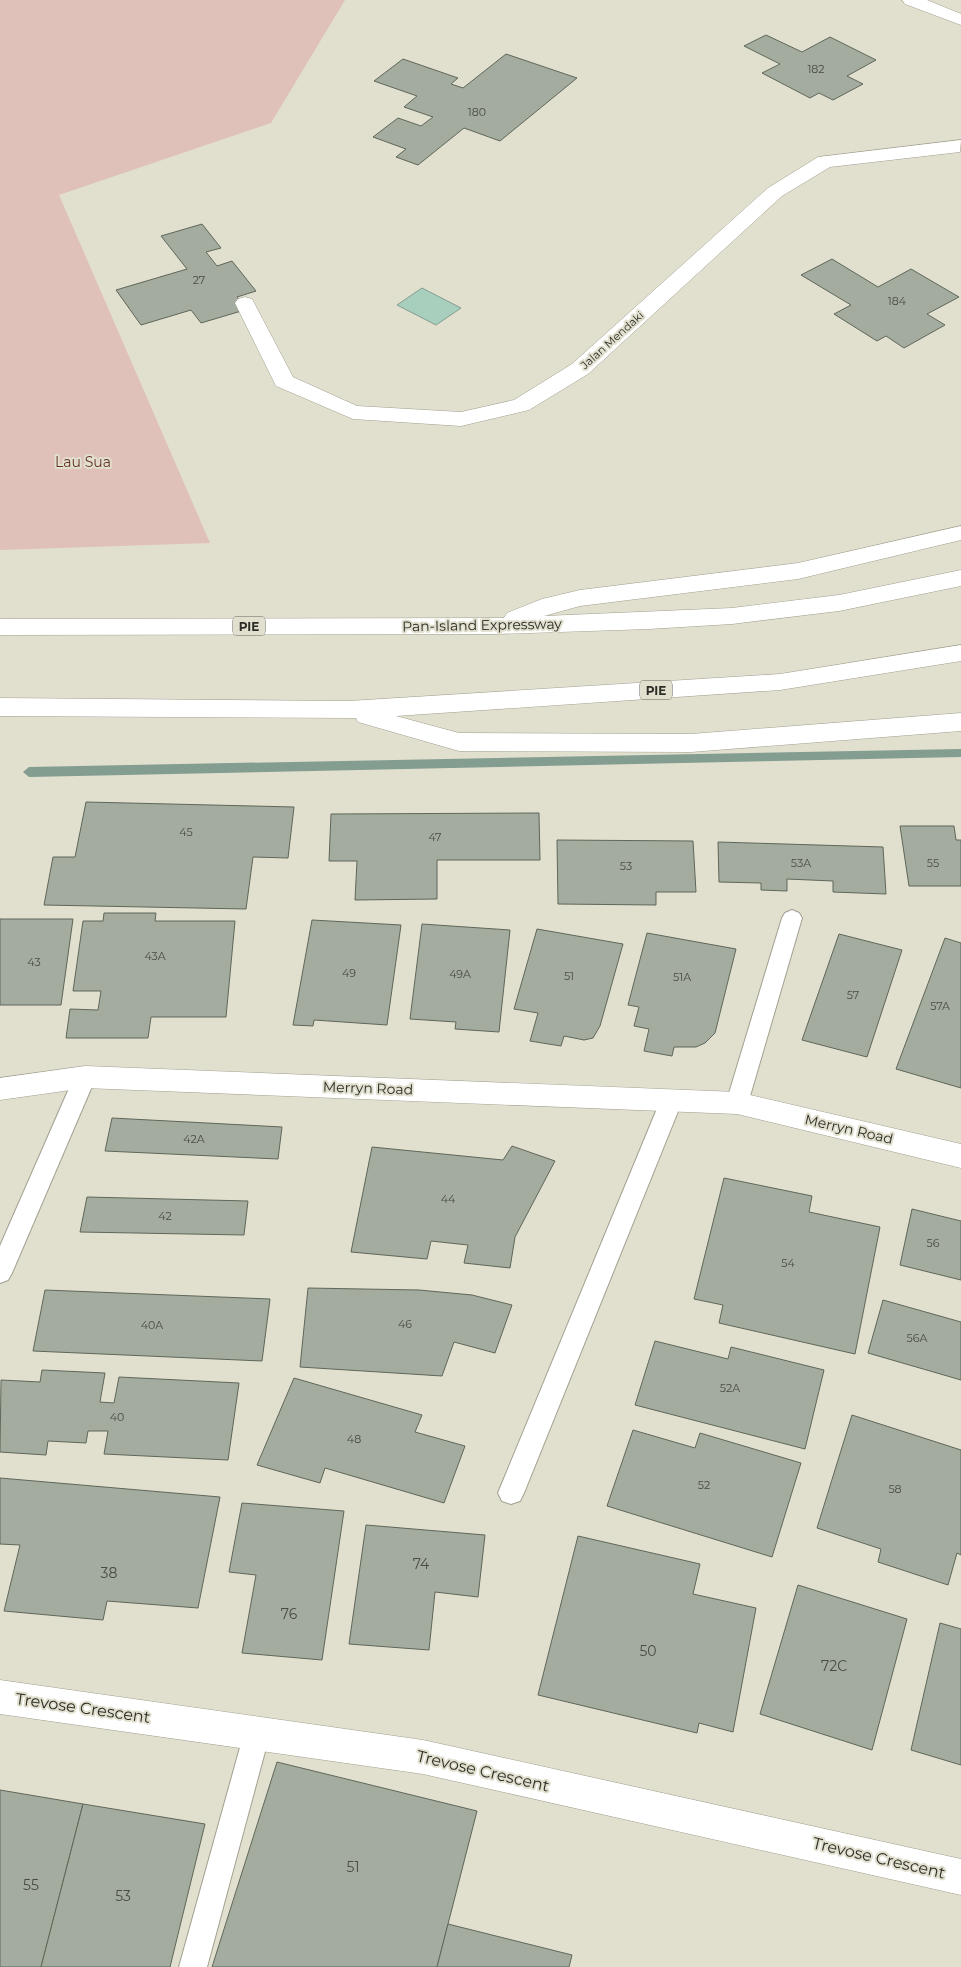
<svg xmlns="http://www.w3.org/2000/svg" width="961" height="1967" font-family="Montserrat,sans-serif">
<style>
.green{fill:#dfc1ba}
.water{fill:#a8cebd;stroke:#839d90}
.lines{fill:none;stroke-linecap:round;stroke-linejoin:round}
.stream{fill:#839d90;fill-rule:evenodd}
.building{fill:#a3ac9e;stroke:#5f675a}
.service-casing{stroke:#a19f8f;stroke-width:2}
.minor-casing{stroke:#a19f8f;stroke-width:1}
.tertiary-casing{stroke:#a19f8f;stroke-width:1}
.motorway-casing{stroke:#a19f8f;stroke-width:1}
.service{fill:#fff;fill-rule:evenodd}
.minor{fill:#fff;fill-rule:evenodd}
.tertiary{fill:#fff;fill-rule:evenodd}
.motorway{fill:#fff;fill-rule:evenodd}
.labels{text-anchor:middle;dominant-baseline:central;stroke-width:4;stroke-linejoin:round;paint-order:stroke}
.number-label{font-size:11px;fill:#4a4c44}
.far-street-label{font-size:11px;fill:#2d2c26;stroke:#e1dfce}
.shield{fill:#e1dfce;stroke:#636258;stroke-width:1}
.shield-label{font-size:12px;font-weight:bold;fill:#2d2c26}
.park-label{font-size:14px;fill:#663327;stroke:#e1dfce}
.street-label{font-size:14px;fill:#2d2c26;stroke:#e1dfce}
.near-number-label{font-size:14px;fill:#4a4c44}
.near-street-label{font-size:16px;fill:#2d2c26;stroke:#e1dfce}
</style>
<rect width="100%" height="100%" fill="#e1dfce"/>
<polygon class="green" points="0,0 345,0 271,123 59,195 210,543 0,550"/>
<polygon class="water" points="422,288 461,308 436,325 397,305"/>
<g class="lines">
<polygon class="stream" points="961,749 961,757 29,777 23,772 29,767"/>
</g>
<g class="building">
<polygon points="766,35 802,52 830,37 876,60 847,76 863,84 833,100 819,93 810,98 762,73 780,64 744,46"/>
<polygon points="506,54 577,78 500,141 464,128 418,165 396,157 406,149 373,137 398,118 421,126 433,117 404,107 417,96 374,81 403,59 458,78 451,84 463,88"/>
<polygon points="202,224 221,248 206,252 217,266 232,261 256,291 237,297 248,309 201,323 191,310 141,325 116,290 187,269 161,236"/>
<polygon points="832,259 878,287 911,269 959,297 927,314 945,325 904,348 886,336 877,341 834,314 851,305 801,275"/>
<polygon points="86,802 294,807 288,858 253,857 246,909 44,905 53,857 75,857"/>
<polygon points="539,813 540,860 437,860 437,899 355,900 357,861 329,861 331,814"/>
<polygon points="900,826 954,826 956,840 961,840 961,886 909,886"/>
<polygon points="557,840 693,841 696,892 656,892 656,905 558,904"/>
<polygon points="718,842 883,847 886,894 833,892 833,881 787,879 787,891 761,890 761,883 719,882"/>
<polygon points="104,913 156,913 155,921 235,921 226,1017 151,1017 148,1038 66,1038 70,1009 98,1010 101,991 73,991 83,921 103,921"/>
<polygon points="0,919 73,919 61,1005 0,1005"/>
<polygon points="312,920 401,925 387,1025 314,1020 313,1026 293,1025"/>
<polygon points="422,924 510,930 499,1032 455,1029 456,1022 410,1019"/>
<polygon points="537,929 623,944 600,1026 593,1038 584,1040 564,1036 561,1046 530,1041 538,1013 514,1009"/>
<polygon points="647,933 736,949 715,1033 705,1043 696,1047 674,1047 672,1056 644,1051 649,1029 634,1026 639,1007 628,1005"/>
<polygon points="839,934 902,950 867,1057 802,1040"/>
<polygon points="945,938 961,943 961,1088 896,1069"/>
<polygon points="112,1118 282,1127 278,1159 105,1151"/>
<polygon points="512,1146 555,1161 515,1237 510,1268 464,1263 468,1245 431,1241 427,1259 351,1252 372,1147 503,1160"/>
<polygon points="724,1178 812,1196 809,1212 880,1227 855,1354 719,1323 723,1305 694,1299"/>
<polygon points="87,1197 248,1201 244,1235 80,1232"/>
<polygon points="912,1209 961,1221 961,1280 900,1265"/>
<polygon points="308,1288 419,1290 472,1295 512,1305 495,1353 454,1342 442,1376 300,1367"/>
<polygon points="45,1290 270,1299 262,1361 33,1351"/>
<polygon points="883,1300 961,1322 961,1380 868,1353"/>
<polygon points="655,1341 728,1359 731,1347 824,1370 805,1449 635,1405"/>
<polygon points="42,1370 105,1373 100,1402 114,1403 119,1377 239,1383 228,1460 104,1454 108,1431 88,1431 86,1443 48,1441 46,1455 0,1452 1,1380 40,1382"/>
<polygon points="294,1378 422,1415 415,1432 465,1446 444,1503 325,1468 320,1483 257,1465"/>
<polygon points="852,1415 961,1450 961,1555 957,1553 948,1585 878,1562 881,1549 817,1528"/>
<polygon points="633,1430 695,1448 700,1433 801,1463 772,1557 607,1506"/>
<polygon points="0,1478 220,1497 198,1608 107,1601 103,1620 4,1611 20,1545 0,1544"/>
<polygon points="242,1503 344,1511 322,1660 242,1653 256,1575 229,1572"/>
<polygon points="366,1525 485,1535 478,1597 435,1592 429,1650 349,1644"/>
<polygon points="578,1536 700,1564 693,1594 756,1608 733,1732 699,1723 697,1733 538,1695"/>
<polygon points="798,1585 907,1619 872,1750 760,1714"/>
<polygon points="940,1623 961,1629 961,1765 911,1750"/>
<polygon points="277,1762 477,1811 437,1967 212,1967"/>
<polygon points="0,1790 83,1804 41,1967 0,1967"/>
<polygon points="83,1804 205,1824 170,1967 41,1967"/>
<polygon points="448,1924 572,1955 569,1967 437,1967"/>
</g>
<g class="lines">
<g class="service-casing">
<g id="service">
<polygon points="792,910 799,913 802,918 748,1103 745,1109 737,1112 729,1109 726,1103 782,918 785,913"/>
<polygon points="85,1068 93,1071 96,1077 12,1273 8,1280 0,1283 0,1246 74,1077 77,1071"/>
<polygon points="672,1090 680,1093 683,1099 524,1493 520,1501 511,1504 502,1501 498,1493 661,1099 664,1093"/>
<polygon points="257,1720 267,1724 270,1733 207,1967 179,1967 244,1733 247,1724"/>
</g>
</g>
<g class="minor-casing">
<g id="minor">
<polygon points="961,140 960,152 830,167 782,196 588,374 529,410 461,426 353,419 276,386 235,303 238,299 245,297 252,299 293,377 357,406 461,412 514,400 572,364 768,188 818,157"/>
<polygon points="85,1066 737,1092 961,1144 961,1168 737,1114 85,1088 0,1100 0,1078"/>
<polygon points="0,1680 423,1740 961,1859 961,1895 423,1774 0,1714"/>
</g>
</g>
<g class="tertiary-casing">
<polygon id="tertiary" points="902,0 927,0 961,14 961,25 905,4"/>
</g>
<g class="motorway-casing">
<g id="motorway">
<polygon points="961,526 961,540 798,579 580,606 544,616 732,608 839,595 961,570 961,586 839,611 732,624 649,629 498,634 0,635 0,619 504,618 507,613 542,599 580,590 798,563"/>
<polygon points="961,645 961,661 780,690 396,716 459,733 691,734 961,713 961,731 691,752 459,751 358,722 356,718 0,716 0,698 349,701 780,674"/>
</g>
</g>
<use href="#service" class="service"/>
<use href="#minor" class="minor"/>
<use href="#tertiary" class="tertiary"/>
<use href="#motorway" class="motorway"/>
</g>
<g class="labels">
<g class="number-label">
<text x="816" y="69">182</text>
<text x="477" y="112">180</text>
<text x="199" y="280">27</text>
<text x="897" y="301">184</text>
<text x="186" y="832">45</text>
<text x="435" y="837">47</text>
<text x="801" y="863">53A</text>
<text x="933" y="863">55</text>
<text x="626" y="866">53</text>
<text x="155" y="956">43A</text>
<text x="34" y="962">43</text>
<text x="349" y="973">49</text>
<text x="460" y="974">49A</text>
<text x="569" y="976">51</text>
<text x="682" y="977">51A</text>
<text x="853" y="995">57</text>
<text x="940" y="1006">57A</text>
<text x="194" y="1139">42A</text>
<text x="448" y="1199">44</text>
<text x="165" y="1216">42</text>
<text x="933" y="1243">56</text>
<text x="788" y="1263">54</text>
<text x="405" y="1324">46</text>
<text x="152" y="1325">40A</text>
<text x="917" y="1338">56A</text>
<text x="730" y="1388">52A</text>
<text x="117" y="1417">40</text>
<text x="354" y="1439">48</text>
<text x="704" y="1485">52</text>
<text x="895" y="1489">58</text>
</g>
<g class="far-street-label">
<text transform="translate(612 340) rotate(-42)">Jalan Mendaki</text>
</g>
<g class="shield">
<rect x="233" y="616.5" width="32" height="19" rx="4"/>
<rect x="640" y="680.5" width="32" height="19" rx="4"/>
</g>
<g class="shield-label">
<text x="249" y="626">PIE</text>
<text x="656" y="690">PIE</text>
</g>
<g class="park-label">
<text x="83" y="462">Lau Sua</text>
</g>
<g class="street-label">
<text transform="translate(482 625) rotate(-1)">Pan-Island Expressway</text>
<text transform="translate(368 1088) rotate(2)">Merryn Road</text>
<text transform="translate(849 1129) rotate(13)">Merryn Road</text>
</g>
<g class="near-number-label">
<text x="421" y="1564">74</text>
<text x="109" y="1573">38</text>
<text x="289" y="1614">76</text>
<text x="648" y="1651">50</text>
<text x="834" y="1666">72C</text>
<text x="353" y="1867">51</text>
<text x="31" y="1885">55</text>
<text x="123" y="1896">53</text>
</g>
<g class="near-street-label">
<text transform="translate(83 1708) rotate(8)">Trevose Crescent</text>
<text transform="translate(483 1771) rotate(13)">Trevose Crescent</text>
<text transform="translate(879 1858) rotate(13)">Trevose Crescent</text>
</g>
</g>
</svg>
